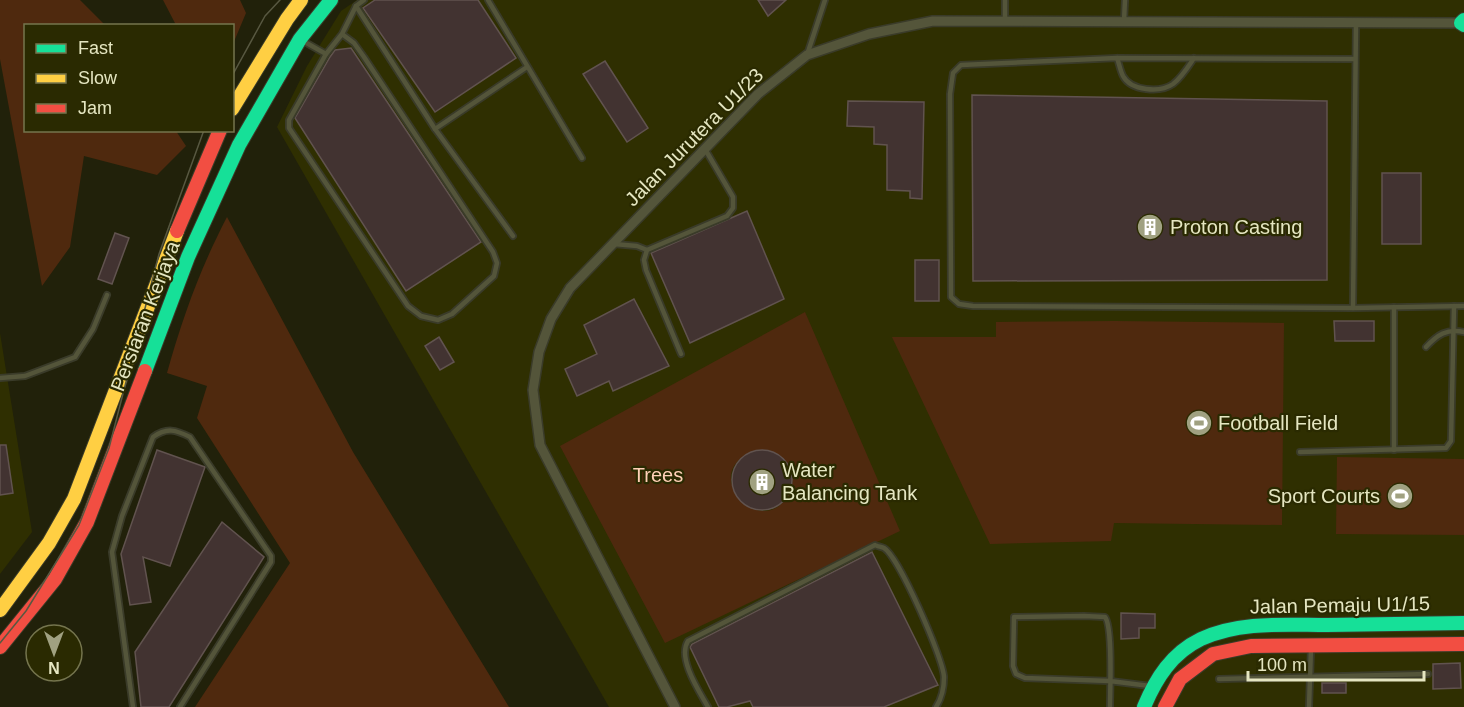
<svg xmlns="http://www.w3.org/2000/svg" width="1464" height="707" font-family="Arial,sans-serif">
<style>
.built{fill:#2f2f01}
.green{fill:#4f290e;fill-rule:evenodd}
.building{fill:#423331;stroke:#61534f;stroke-width:1.5}
.lines{fill:none;stroke-linecap:round;stroke-linejoin:round}
.lane-casing{stroke:#3a3b29;stroke-width:8}
.street-casing{stroke:#3a3b29;stroke-width:12}
.fast-casing{stroke:#3a3b29;stroke-width:16}
.slow-casing{stroke:#3a3b29;stroke-width:16}
.jam-casing{stroke:#3a3b29;stroke-width:16}
.lane{stroke:#54553a;stroke-width:4.5}
.street{stroke:#54553a;stroke-width:9}
.fast{stroke:#16e098;stroke-width:14}
.slow{stroke:#ffcf43;stroke-width:14}
.jam{stroke:#f24e42;stroke-width:14}
.tram{stroke:#585841;stroke-width:1.5}
.labels{text-anchor:middle;dominant-baseline:central;stroke-width:4.5;stroke-linejoin:round;paint-order:stroke}
.street-label{font-size:20px;fill:#e5e6c1;stroke:#2a2a01}
.poi-label{font-size:20px;fill:#e5e6c1;stroke:#2a2a01;text-anchor:start}
.park-label{font-size:20px;fill:#ffd0b7;stroke:#2a2a01}
</style>
<rect width="100%" height="100%" fill="#21210a"/>
<g class="built">
<polygon points="357,0 1464,0 1464,707 609,707 277,127 307,66 341,11"/>
<polygon points="0,333 32,532 0,574"/>
</g>
<g class="green">
<polygon points="0,0 80,0 105,25 26,26 26,130 176,131 186,146 157,175 84,156 70,247 42,286 0,59"/>
<polygon points="163,0 240,0 246,13 233,44 232,26 176,25"/>
<path d="M 227,217 L 353,452 L 509,707 L 195,707 L 290,563 L 197,418 L 207,386 L 167,373 C 183,316 200,269 227,217 Z"/>
<path d="M 805,312 L 900,531 L 665,643 L 560,446 ZM 758,450 C 780,450 801,470 789,493 C 764,545 692,470 758,450 Z"/>
<polygon points="1115,321 1284,323 1282,525 1114,523 1111,541 990,544 892,337 996,337 996,322"/>
<polygon points="1337,457 1464,459 1464,535 1336,534"/>
</g>
<g class="building">
<polygon points="375,0 478,0 516,58 435,112 363,8"/>
<polygon points="758,0 786,0 768,16"/>
<polygon points="351,48 481,242 406,291 295,118 330,57 335,50"/>
<polygon points="605,61 648,128 627,142 583,74"/>
<polygon points="972,95 1327,101 1327,280 973,281"/>
<polygon points="848,101 924,102 922,199 910,198 910,191 887,190 887,145 874,144 874,127 847,126"/>
<rect x="1382" y="173" width="39" height="71"/>
<polygon points="747,211 784,299 690,343 651,253"/>
<polygon points="115,233 129,238 112,284 98,279"/>
<rect x="915" y="260" width="24" height="41"/>
<polygon points="634,299 669,366 613,391 609,381 577,396 565,369 597,354 584,325"/>
<polygon points="1334,321 1374,321 1374,341 1335,341"/>
<polygon points="439,337 454,362 440,370 425,346"/>
<polygon points="0,445 6,445 13,493 0,495"/>
<circle cx="762" cy="480" r="30"/>
<polygon points="157,450 205,467 170,566 143,557 151,602 130,605 121,554"/>
<polygon points="222,522 264,557 169,707 141,707 135,652"/>
<polygon points="872,552 938,685 884,707 753,707 750,701 727,707 719,707 690,647 692,644"/>
<polygon points="1121,613 1155,614 1155,628 1139,628 1139,638 1121,639"/>
<polygon points="1460,663 1461,688 1433,689 1433,664"/>
<rect x="1322" y="683" width="24" height="10"/>
</g>
<g class="lines">
<g class="lane-casing">
<g id="lane">
<polyline points="488,0 582,158"/>
<polyline points="1005,0 1005,21"/>
<polyline points="356,6 435,129 513,236"/>
<polyline points="1124,21 1125,0"/>
<polyline points="342,34 354,43 364,57 493,252 497,263 494,276 452,314 438,320 421,316 408,306 289,128 289,120 326,54 342,34 356,6 364,0"/>
<polyline points="303,41 326,54"/>
<polyline points="807,55 825,0"/>
<path d="M 1117,58 C 1119,63 1120,70 1123,76 C 1131,91 1160,93 1173,84 C 1182,77 1188,67 1194,58"/>
<polyline points="1354,59 1117,58 961,65 953,73 950,94 951,297 959,304 973,306 1353,308 1464,306"/>
<polyline points="435,129 527,67"/>
<polyline points="614,244 637,246 647,250"/>
<polyline points="1353,308 1356,22"/>
<path d="M 1426,347 C 1437,335 1447,328 1464,332"/>
<polyline points="681,354 646,270 644,260 647,250 727,216 733,208 733,197 705,149"/>
<polyline points="0,378 25,376 75,357 93,329 107,295"/>
<polyline points="1394,450 1394,307"/>
<polyline points="1300,452 1446,448 1451,441 1454,306"/>
<polyline points="1219,679 1428,674"/>
<path d="M 133,707 L 112,552 L 122,516 L 153,437 C 167,427 176,430 190,437 L 271,556 L 271,562 L 180,707"/>
<path d="M 708,707 C 699,691 677,658 688,641 L 875,545 C 876,546 882,547 884,548 C 899,557 943,658 944,677 C 944,688 942,698 936,707"/>
<path d="M 1110,707 C 1110,691 1113,627 1105,617 L 1084,616 L 1014,617 L 1013,666 L 1016,674 L 1025,678 L 1110,681 L 1150,686"/>
<polyline points="1309,707 1311,648"/>
</g>
</g>
<g class="street-casing">
<polyline id="street" points="675,707 540,445 533,390 539,352 551,319 570,288 758,94 807,55 869,34 933,21 1464,23"/>
</g>
<g class="fast-casing">
<g id="fast">
<polyline points="1464,20 1461,23 1464,25"/>
<polyline points="145,371 188,257 239,145 300,39 331,0"/>
<path d="M 1144,707 C 1156,678 1172,653 1201,639 C 1240,621 1285,625 1327,625 C 1373,624 1418,624 1464,623"/>
</g>
</g>
<g class="slow-casing">
<g id="slow">
<polyline points="232,109 287,19 301,0"/>
<polyline points="0,610 49,543 74,499 177,231"/>
</g>
</g>
<g class="jam-casing">
<g id="jam">
<polyline points="177,231 220,130"/>
<polyline points="0,647 55,579 87,522 145,371"/>
<polyline points="1165,707 1180,679 1213,654 1251,646 1464,644"/>
</g>
</g>
<use href="#lane" class="lane"/>
<use href="#street" class="street"/>
<use href="#fast" class="fast"/>
<use href="#slow" class="slow"/>
<use href="#jam" class="jam"/>
<g class="tram">
<polyline points="232,76 265,16 280,0"/>
<polyline points="0,643 26,611 79,525 109,448 159,254 204,130"/>
</g>
</g>
<defs>
<g id="building-disc" transform="scale(1.35)"><circle r="9.5" fill="#a0a181" stroke="#2a2a01"/><path d="M-4-6H4V6H1V3H-1V6H-4ZM-2.5-4.3h1.7v1.8h-1.7ZM.8-4.3h1.7v1.8H.8ZM-2.5-1h1.7V.8h-1.7ZM.8-1h1.7V.8H.8Z" fill="#fff"/></g>
<g id="stadium-disc" transform="scale(1.35)"><circle r="9.5" fill="#a0a181" stroke="#2a2a01"/><path d="M0-5a6.5 5 0 1 0 0 10a6.5 5 0 1 0 0-10ZM-3.5-1.8h7v3.6h-7Z" fill="#fff"/></g>
</defs>
<g fill-rule="evenodd">
<use href="#building-disc" x="1150" y="227"/>
<use href="#stadium-disc" x="1199" y="423"/>
<use href="#building-disc" x="762" y="482"/>
<use href="#stadium-disc" x="1400" y="496"/>
</g>
<g class="labels">
<g class="street-label">
<text transform="translate(694 137) rotate(-45)">Jalan Jurutera U1/23</text>
<text transform="translate(145 316) rotate(-69)">Persiaran Kerjaya</text>
<text transform="translate(1340 605) rotate(-1)">Jalan Pemaju U1/15</text>
</g>
<g class="poi-label">
<text x="1170" y="227">Proton Casting</text>
<text x="1218" y="423">Football Field</text>
<text x="782" y="470">Water<tspan x="782" dy="23">Balancing Tank</tspan></text>
<text x="1380" y="496" text-anchor="end">Sport Courts</text>
</g>
<g class="park-label">
<text x="658" y="475">Trees</text>
</g>
</g>
<rect x="24" y="24" width="210" height="108" fill="#2a2a01" stroke="#75754e" stroke-width="1.5"/>
<rect x="36" y="44" width="30" height="9" fill="#16e098" stroke="#75754e" stroke-width="1.5"/>
<text x="78" y="54" font-size="18" fill="#e5e6c1">Fast</text>
<rect x="36" y="74" width="30" height="9" fill="#ffcf43" stroke="#75754e" stroke-width="1.5"/>
<text x="78" y="84" font-size="18" fill="#e5e6c1">Slow</text>
<rect x="36" y="104" width="30" height="9" fill="#f24e42" stroke="#75754e" stroke-width="1.5"/>
<text x="78" y="114" font-size="18" fill="#e5e6c1">Jam</text>
<g transform="translate(54 653) rotate(180)"><circle r="28" fill="#2a2a01" stroke="#75754e" stroke-width="1.5"/>
<path d="M0-4.5L10 22L0 15L-10 22Z" fill="#a0a181"/>
<text y="-9" font-size="16" font-weight="bold" text-anchor="middle" fill="#e5e6c1">N</text>
</g>
<path d="M1248 671v9h176v-9" fill="none" stroke="#e5e6c1" stroke-width="3"/>
<text x="1257" y="671" font-size="18" fill="#e5e6c1" stroke="#2a2a01" stroke-width="4.5" paint-order="stroke">100 m</text>
</svg>
